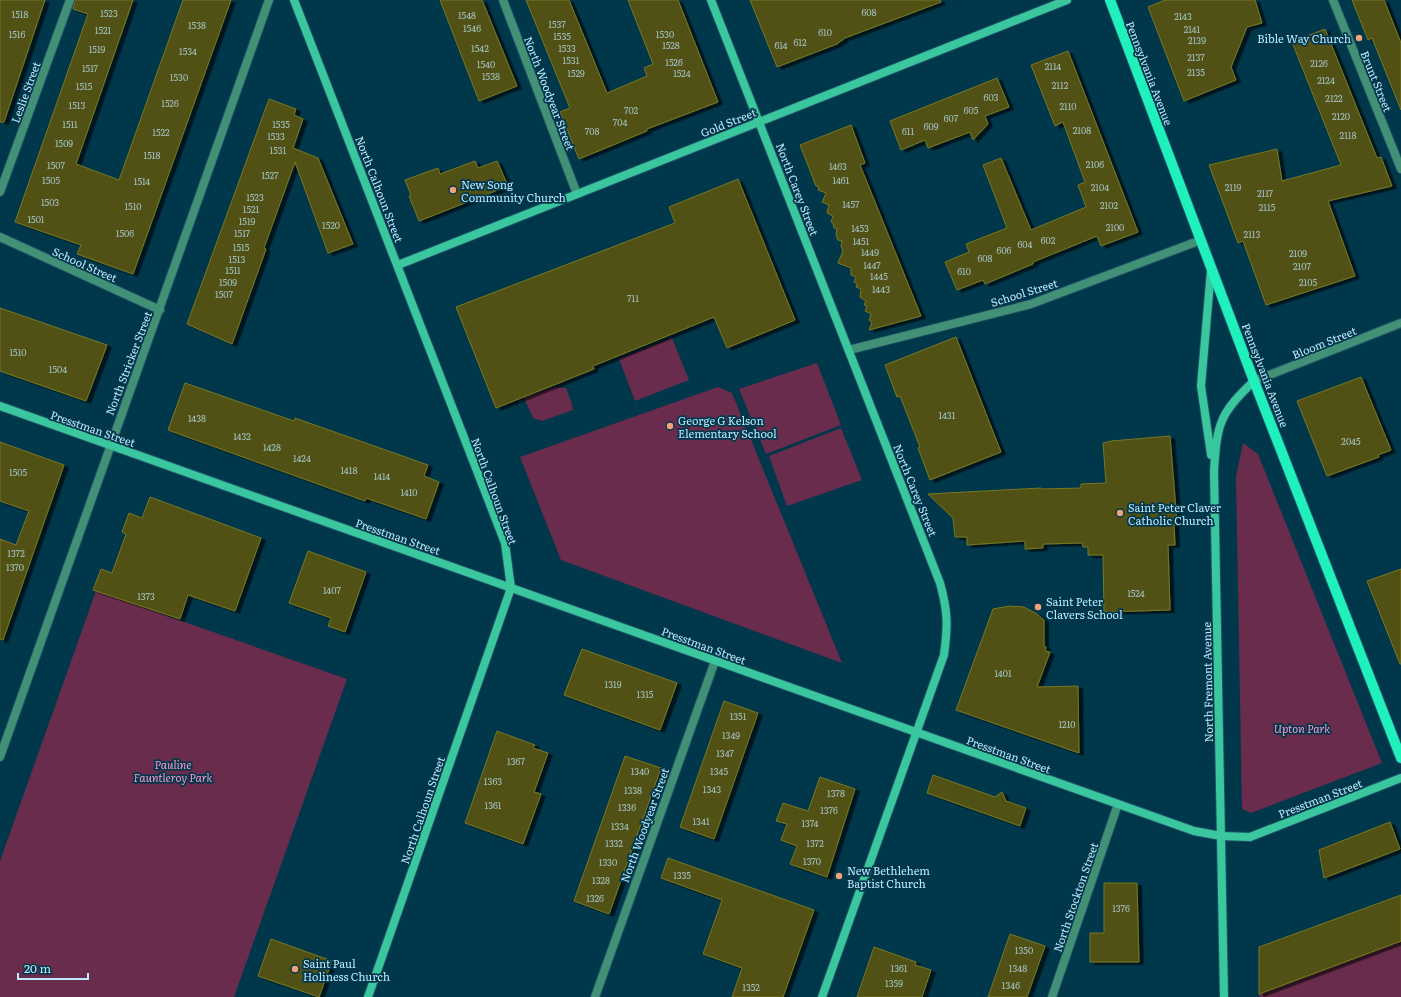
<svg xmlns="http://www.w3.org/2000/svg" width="1401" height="997" font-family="Literata,serif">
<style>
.green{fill:#692c4d}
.building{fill:#515113;stroke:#787822;filter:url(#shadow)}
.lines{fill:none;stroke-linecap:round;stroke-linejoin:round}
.street-casing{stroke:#1e5368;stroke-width:10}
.secondary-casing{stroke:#1e5368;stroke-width:10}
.primary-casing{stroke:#1e5368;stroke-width:12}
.street{stroke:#429177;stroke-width:8}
.secondary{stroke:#3ac79e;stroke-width:8}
.primary{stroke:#20f0bc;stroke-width:10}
.poi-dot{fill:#f0a278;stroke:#00374b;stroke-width:1.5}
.labels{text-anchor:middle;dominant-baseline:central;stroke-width:3.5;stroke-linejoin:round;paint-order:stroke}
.number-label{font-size:9px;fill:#a3c3c3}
.poi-label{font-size:11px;fill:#bee9fe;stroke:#00374b;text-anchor:start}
.street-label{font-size:11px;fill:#bee9fe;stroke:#00374b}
.park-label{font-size:11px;font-style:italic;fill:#fd9acb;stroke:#00374b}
</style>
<defs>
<filter id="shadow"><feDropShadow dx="4.5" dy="2.5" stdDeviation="0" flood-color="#0009"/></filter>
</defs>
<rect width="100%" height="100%" fill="#00374b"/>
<g class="green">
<polygon points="672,338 689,380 635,401 619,359"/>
<polygon points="817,363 841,425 766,454 739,389"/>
<polygon points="554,387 566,388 572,404 573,410 542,421 533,418 524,398"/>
<polygon points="718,387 732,393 842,663 561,560 520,457"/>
<polygon points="841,428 862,480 787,506 769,456"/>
<polygon points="1243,443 1258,454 1382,763 1251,813 1242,809 1236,477"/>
<polygon points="96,591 347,679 234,997 0,997 0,861"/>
<polygon points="1401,938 1401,997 1259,997 1259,994 1349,960"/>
</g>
<g class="building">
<polygon points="0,0 45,0 4,122 0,122"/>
<polygon points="75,0 133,0 76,164 119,180 183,0 231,0 133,274 77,254 81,245 15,222 88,14 73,9"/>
<polygon points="440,0 482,0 517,86 479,101"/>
<polygon points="526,0 569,0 607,93 647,76 644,68 653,64 628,0 678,0 718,102 647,129 647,131 579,159 560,112 570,108"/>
<polygon points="750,0 940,0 941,2 845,38 837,44 777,67"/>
<polygon points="1165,0 1255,0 1262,23 1247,27 1231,67 1236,80 1184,101 1148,7"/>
<polygon points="1352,0 1384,0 1401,43 1401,110 1372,38 1368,40"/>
<polygon points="1325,29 1377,158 1381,157 1392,186 1328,201 1355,276 1266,305 1243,241 1238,243 1209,165 1277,149 1282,181 1341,165 1292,42"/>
<polygon points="1068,51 1138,232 1101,246 1097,236 1033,262 1033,264 985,284 983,280 957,290 945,262 969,252 966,244 1007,228 983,165 1001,158 1031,230 1086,207 1078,185 1085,182 1063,122 1055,126 1031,65"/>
<polygon points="997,78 1009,107 985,116 988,124 973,140 970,132 928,148 925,140 901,150 890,121"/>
<polygon points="269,99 296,109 294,115 303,119 293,148 318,158 353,244 328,253 295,162 264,248 266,249 232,344 187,324"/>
<polygon points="851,125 865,163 860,165 921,316 869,330 872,322 869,320 871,314 865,311 867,306 864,305 866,301 860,297 861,289 856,287 857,284 854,282 856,277 851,275 851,268 838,263 843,251 841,246 842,241 838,240 836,235 837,229 834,228 833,223 831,222 833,216 827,213 829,205 822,202 826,193 818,190 819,187 816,186 800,145"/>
<polygon points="475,161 478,168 497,161 508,186 419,221 409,196 411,195 405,180 438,168 440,174"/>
<polygon points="738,179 795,320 727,348 714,317 593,366 594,369 496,408 456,307 675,223 669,207"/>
<polygon points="0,308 107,345 86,401 0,371"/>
<polygon points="956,337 1001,452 930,480 918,448 920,447 900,396 897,397 885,365"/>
<polygon points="1361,377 1391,450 1378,455 1379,457 1327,476 1297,401"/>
<polygon points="185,383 294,421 295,418 428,465 424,476 439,482 426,519 366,498 365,501 168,430"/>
<polygon points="1170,436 1177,523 1174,523 1175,545 1168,545 1170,610 1104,612 1103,555 1088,555 1088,547 1083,547 1082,543 1043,544 1043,548 1025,549 1025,541 967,545 967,537 955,537 953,518 928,494 1041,488 1042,489 1081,488 1081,484 1106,483 1103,443 1111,441"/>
<polygon points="0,442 64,465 3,640 0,639 0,539 16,545 29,511 0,501"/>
<polygon points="150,497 261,538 235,611 188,595 180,619 93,590 101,569 112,573 126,534 122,532 129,513 142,518"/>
<polygon points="308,551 366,572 345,632 328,626 331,618 289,603"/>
<polygon points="1401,569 1401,664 1400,664 1367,581"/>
<polygon points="1009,606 1024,607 1037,614 1044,620 1044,646 1046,647 1045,651 1050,652 1037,687 1078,686 1079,753 956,710 993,609"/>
<polygon points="582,649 677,683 660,730 564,695"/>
<polygon points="724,701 758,713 714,839 680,827"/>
<polygon points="497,731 535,745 533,748 548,753 534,792 541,794 523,844 465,823"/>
<polygon points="625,756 661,768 609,914 574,901"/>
<polygon points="933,775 995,797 1002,792 1006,801 1026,808 1020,826 927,793"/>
<polygon points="820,777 855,789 827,877 790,864 797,846 781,840 787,824 776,821 783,803 808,811"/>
<polygon points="1390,822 1400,849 1324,878 1319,850"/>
<polygon points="668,858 814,910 783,997 732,997 742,968 703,954 722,900 661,878"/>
<polygon points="1104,883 1137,883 1139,962 1090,962 1090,933 1104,933"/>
<polygon points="1401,895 1401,941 1259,994 1259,947"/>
<polygon points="1010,934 1045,946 1027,997 988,997"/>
<polygon points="271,939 332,961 319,997 258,976"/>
<polygon points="874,947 916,962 915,965 931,970 922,997 857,997"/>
</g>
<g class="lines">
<g class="street-casing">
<g id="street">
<polyline points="503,0 577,194"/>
<polyline points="1333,0 1401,169"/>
<polyline points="0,192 70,0"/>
<polyline points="0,237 160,310"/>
<polyline points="849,350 1031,304 1201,240"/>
<polyline points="1254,381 1401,323"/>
<path d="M 0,757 C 89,504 180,253 269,0"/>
<polyline points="595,997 715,661"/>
<polyline points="1052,997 1118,804"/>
</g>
</g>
<g class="secondary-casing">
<g id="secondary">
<polyline points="294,0 505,543 511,588 368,997"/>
<path d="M 711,0 L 940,583 C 948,612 948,625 944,655 L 822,997"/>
<polyline points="398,265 1067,0"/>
<polyline points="1211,270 1201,386 1211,455"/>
<polyline points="0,406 1194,831 1221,836 1250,837 1401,778"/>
<path d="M 1224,997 L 1214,471 C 1217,424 1219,414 1254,381"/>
</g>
</g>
<g class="primary-casing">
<polyline id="primary" points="1110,0 1254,381 1401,758"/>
</g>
<use href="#street" class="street"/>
<use href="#secondary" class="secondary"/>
<use href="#primary" class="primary"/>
</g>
<g class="poi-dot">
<circle cx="1359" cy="38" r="4"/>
<circle cx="453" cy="190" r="4"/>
<circle cx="670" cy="426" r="4"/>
<circle cx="1120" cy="513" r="4"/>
<circle cx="1038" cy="607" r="4"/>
<circle cx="839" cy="876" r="4"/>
<circle cx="295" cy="969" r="4"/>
</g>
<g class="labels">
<g class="number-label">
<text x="869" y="12">608</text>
<text x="109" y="13">1523</text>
<text x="20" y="14">1518</text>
<text x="467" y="15">1548</text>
<text x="1183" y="16">2143</text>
<text x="557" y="24">1537</text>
<text x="197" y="25">1538</text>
<text x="472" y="28">1546</text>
<text x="1192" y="29">2141</text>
<text x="103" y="30">1521</text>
<text x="825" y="32">610</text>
<text x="17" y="34">1516</text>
<text x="665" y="34">1530</text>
<text x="562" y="36">1535</text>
<text x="1197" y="40">2139</text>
<text x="800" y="42">612</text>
<text x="671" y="45">1528</text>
<text x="781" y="45">614</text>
<text x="480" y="48">1542</text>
<text x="567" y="48">1533</text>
<text x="97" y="49">1519</text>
<text x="188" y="51">1534</text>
<text x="1196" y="57">2137</text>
<text x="571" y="60">1531</text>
<text x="674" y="62">1526</text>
<text x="1319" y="63">2126</text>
<text x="486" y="64">1540</text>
<text x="1053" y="66">2114</text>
<text x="90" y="68">1517</text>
<text x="1196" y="72">2135</text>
<text x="576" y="73">1529</text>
<text x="682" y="73">1524</text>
<text x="491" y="76">1538</text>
<text x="179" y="77">1530</text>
<text x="1326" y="80">2124</text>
<text x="1060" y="85">2112</text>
<text x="84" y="86">1515</text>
<text x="991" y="97">603</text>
<text x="1334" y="98">2122</text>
<text x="170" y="103">1526</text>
<text x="77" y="105">1513</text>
<text x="1068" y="106">2110</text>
<text x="631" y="110">702</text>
<text x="971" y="110">605</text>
<text x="1341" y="116">2120</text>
<text x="951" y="118">607</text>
<text x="620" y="122">704</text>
<text x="70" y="124">1511</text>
<text x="281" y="124">1535</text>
<text x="931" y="126">609</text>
<text x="1082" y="130">2108</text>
<text x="592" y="131">708</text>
<text x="908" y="131">611</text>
<text x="161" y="132">1522</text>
<text x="1348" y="135">2118</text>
<text x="276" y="136">1533</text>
<text x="64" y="143">1509</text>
<text x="278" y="150">1531</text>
<text x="152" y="155">1518</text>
<text x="1095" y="164">2106</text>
<text x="56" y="165">1507</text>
<text x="838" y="166">1463</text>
<text x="270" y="175">1527</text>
<text x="51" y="180">1505</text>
<text x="841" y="180">1461</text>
<text x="142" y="181">1514</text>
<text x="1100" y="187">2104</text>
<text x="1233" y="187">2119</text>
<text x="1265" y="193">2117</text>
<text x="255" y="197">1523</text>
<text x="50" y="202">1503</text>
<text x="851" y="204">1457</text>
<text x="1109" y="205">2102</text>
<text x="133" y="206">1510</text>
<text x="1267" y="207">2115</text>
<text x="251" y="209">1521</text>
<text x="36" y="219">1501</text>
<text x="247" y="221">1519</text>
<text x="331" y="225">1520</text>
<text x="1115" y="227">2100</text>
<text x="860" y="228">1453</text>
<text x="125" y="233">1506</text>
<text x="242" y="233">1517</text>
<text x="1252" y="234">2113</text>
<text x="1048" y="240">602</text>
<text x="861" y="241">1451</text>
<text x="1025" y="244">604</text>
<text x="241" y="247">1515</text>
<text x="1004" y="250">606</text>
<text x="870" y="252">1449</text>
<text x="1298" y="253">2109</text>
<text x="985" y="258">608</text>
<text x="237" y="259">1513</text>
<text x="872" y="265">1447</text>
<text x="1302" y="266">2107</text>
<text x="233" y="270">1511</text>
<text x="964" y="271">610</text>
<text x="879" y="276">1445</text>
<text x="228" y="282">1509</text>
<text x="1308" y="282">2105</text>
<text x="881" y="289">1443</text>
<text x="224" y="294">1507</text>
<text x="633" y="298">711</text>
<text x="18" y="352">1510</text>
<text x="58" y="369">1504</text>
<text x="947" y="415">1431</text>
<text x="197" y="418">1438</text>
<text x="242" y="436">1432</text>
<text x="1351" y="441">2045</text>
<text x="272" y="447">1428</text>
<text x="302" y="458">1424</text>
<text x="349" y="470">1418</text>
<text x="18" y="472">1505</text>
<text x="382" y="476">1414</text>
<text x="409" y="492">1410</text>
<text x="16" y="553">1372</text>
<text x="15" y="567">1370</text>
<text x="332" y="590">1407</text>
<text x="1136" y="593">1524</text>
<text x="146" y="596">1373</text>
<text x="1003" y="673">1401</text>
<text x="613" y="684">1319</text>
<text x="645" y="694">1315</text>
<text x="738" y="716">1351</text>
<text x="1067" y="724">1210</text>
<text x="731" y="735">1349</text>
<text x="725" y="753">1347</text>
<text x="516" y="761">1367</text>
<text x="640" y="771">1340</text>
<text x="719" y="771">1345</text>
<text x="493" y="781">1363</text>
<text x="712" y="789">1343</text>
<text x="633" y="790">1338</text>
<text x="836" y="793">1378</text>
<text x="493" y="805">1361</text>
<text x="627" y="807">1336</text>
<text x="829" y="810">1376</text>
<text x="701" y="821">1341</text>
<text x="810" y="823">1374</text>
<text x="620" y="826">1334</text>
<text x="614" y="843">1332</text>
<text x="815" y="843">1372</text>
<text x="812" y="861">1370</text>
<text x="608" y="862">1330</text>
<text x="682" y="875">1335</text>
<text x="601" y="880">1328</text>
<text x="595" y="898">1326</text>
<text x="1121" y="908">1376</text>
<text x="1024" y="950">1350</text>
<text x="899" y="968">1361</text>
<text x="1018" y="968">1348</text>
<text x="894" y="983">1359</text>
<text x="1011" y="985">1346</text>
<text x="751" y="987">1352</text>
</g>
<g class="poi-label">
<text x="1351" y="38" text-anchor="end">Bible Way Church</text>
<text x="461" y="184">New Song<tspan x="461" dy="13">Community Church</tspan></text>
<text x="678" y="420">George G Kelson<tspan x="678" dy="13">Elementary School</tspan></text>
<text x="1128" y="507">Saint Peter Claver<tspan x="1128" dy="13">Catholic Church</tspan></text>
<text x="1046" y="601">Saint Peter<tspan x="1046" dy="13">Clavers School</tspan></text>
<text x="847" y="870">New Bethlehem<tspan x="847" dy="13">Baptist Church</tspan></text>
<text x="303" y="963">Saint Paul<tspan x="303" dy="13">Holiness Church</tspan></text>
</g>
<g class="street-label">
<text transform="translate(1150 73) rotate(69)">Pennsylvania Avenue</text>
<text transform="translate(1377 81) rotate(68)">Brunt Street</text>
<text transform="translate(25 92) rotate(-70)">Leslie Street</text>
<text transform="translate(550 93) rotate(69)">North Woodyear Street</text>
<text transform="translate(728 122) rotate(-22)">Gold Street</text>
<text transform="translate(380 189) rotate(69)">North Calhoun Street</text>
<text transform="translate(798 189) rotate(69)">North Carey Street</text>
<text transform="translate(85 264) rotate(24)">School Street</text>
<text transform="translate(1024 292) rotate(-17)">School Street</text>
<text transform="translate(1324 342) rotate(-22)">Bloom Street</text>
<text transform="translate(128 363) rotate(-69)">North Stricker Street</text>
<text transform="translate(1266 375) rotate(69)">Pennsylvania Avenue</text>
<text transform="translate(93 428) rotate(19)">Presstman Street</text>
<text transform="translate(916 490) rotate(68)">North Carey Street</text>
<text transform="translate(495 491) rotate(70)">North Calhoun Street</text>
<text transform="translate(398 536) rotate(19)">Presstman Street</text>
<text transform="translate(704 645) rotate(20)">Presstman Street</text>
<text transform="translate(1207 682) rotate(-91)">North Fremont Avenue</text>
<text transform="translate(1009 754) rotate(20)">Presstman Street</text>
<text transform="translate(1320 798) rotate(-21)">Presstman Street</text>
<text transform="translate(422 810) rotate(-71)">North Calhoun Street</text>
<text transform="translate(644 825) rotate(-70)">North Woodyear Street</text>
<text transform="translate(1075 897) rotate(-71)">North Stockton Street</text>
</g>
<g class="park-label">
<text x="1302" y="728">Upton Park</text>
<text x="173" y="764">Pauline<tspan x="173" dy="13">Fauntleroy Park</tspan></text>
</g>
</g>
<path d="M18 973v6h70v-6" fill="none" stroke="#bee9fe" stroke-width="2"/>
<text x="24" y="973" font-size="12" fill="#bee9fe" stroke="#00374b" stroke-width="3" paint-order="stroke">20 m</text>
</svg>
